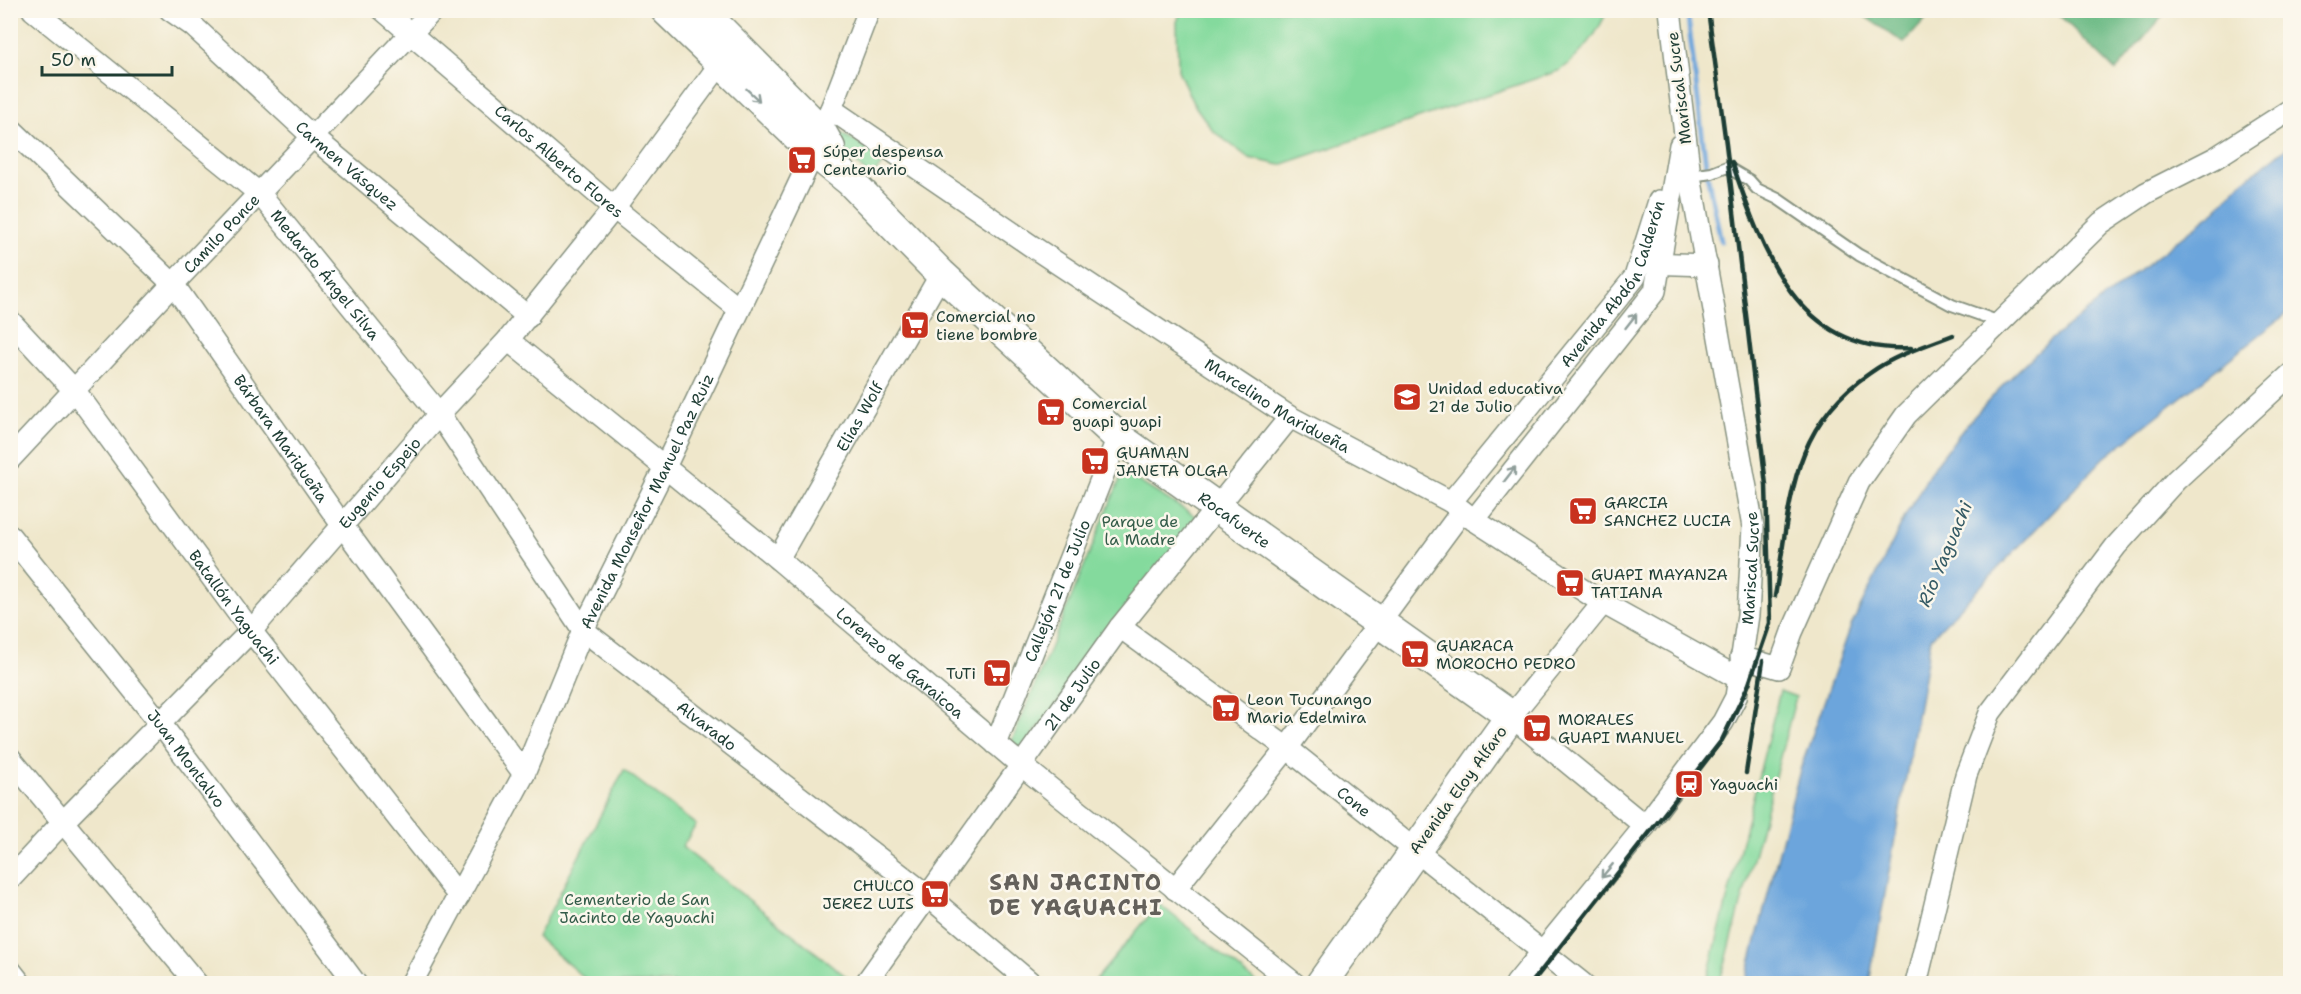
<svg xmlns="http://www.w3.org/2000/svg" width="2301" height="994" font-family="'Shantell Sans',sans-serif">
<style>
.green{fill:#84da9d;stroke:#528c68;stroke-width:1.5}
.forest{fill:#6bba84;stroke:#457c5c;stroke-width:1.5}
.water{fill:#6ca5dc;stroke:#467188;stroke-width:1.5}
.lines{fill:none;stroke-linecap:round;stroke-linejoin:round}
.stream{stroke:#6ca5dc;stroke-width:5}
.lane-casing{stroke:#879280;stroke-width:14}
.street-casing{stroke:#879280;stroke-width:24}
.secondary-casing{stroke:#879280;stroke-width:33}
.lane{stroke:#fff;stroke-width:10}
.street{stroke:#fff;stroke-width:21}
.secondary{stroke:#fff;stroke-width:30}
.rail{stroke:#1f3d34;stroke-width:4.5}
.oneway{stroke:#8f9e9a}
.labels{text-anchor:middle;dominant-baseline:central;stroke-width:5;stroke-linejoin:round;paint-order:stroke}
.street-label{font-size:16px;fill:#1f3d34;stroke:#fbf7ec}
.poi-label{font-size:16px;fill:#1f3d34;stroke:#fbf7ec;text-anchor:start}
.park-label{font-size:16px;fill:#335c49;stroke:#fbf7ec}
.water-label{font-size:18px;font-style:italic;fill:#365c66;stroke:#fbf7ec}
.district-label{font-size:22px;font-weight:bold;letter-spacing:1.5px;fill:#64615b;stroke:#fbf7ec}
</style>
<rect width="100%" height="100%" fill="#fbf7ec"/>
<filter id="ink" filterUnits="userSpaceOnUse"><feTurbulence type="fractalNoise" baseFrequency=".0167" numOctaves="2"/><feDisplacementMap in="SourceGraphic" scale="12" xChannelSelector="R" yChannelSelector="G"/><feConvolveMatrix kernelMatrix="1 2 1 2 8 2 1 2 1" color-interpolation-filters="sRGB"/></filter>
<filter id="wash" filterUnits="userSpaceOnUse"><feTurbulence type="fractalNoise" baseFrequency=".008" numOctaves="4" result="noise"/><feDisplacementMap in="SourceGraphic" scale="24" xChannelSelector="R" yChannelSelector="G"/><feGaussianBlur stdDeviation="1.35" result="paint"/><feColorMatrix in="noise" values="0 0 0 0 0 0 0 0 0 0 0 0 0 0 0 0 0 1.4 0 .05"/><feComposite in="paint" operator="in"/></filter>
<g filter="url(#wash)">
<rect width="100%" height="100%" fill="#efe7cb"/>
<g class="green">
<path d="M 1181,11 L 1181,10 L 1607,11 C 1597,35 1582,54 1561,70 L 1280,165 L 1249,158 L 1213,131 L 1193,103 L 1178,70 L 1177,22 Z"/>
<polygon points="837,131 887,159 870,178 832,136"/>
<polygon points="1123,472 1198,518 1022,749 1011,743"/>
<polygon points="1780,691 1796,697 1726,961 1719,983 1706,983"/>
<polygon points="624,770 696,825 682,847 848,978 845,983 590,983 537,937"/>
<polygon points="1159,904 1257,983 1093,983"/>
</g>
<g class="forest">
<polygon points="1857,11 1933,11 1904,43"/>
<polygon points="2055,11 2167,11 2116,71"/>
</g>
<polygon class="water" points="2290,145 2290,311 2104,458 1931,638 1869,983 1745,983 1800,770 1851,626 1906,515 1931,471 1967,424 2006,382 2049,341 2214,212 2242,182"/>
<g class="lines">
<polyline class="stream" points="1687,10 1707,174 1721,241"/>
</g>
</g>
<g filter="url(#ink)">
<g class="lines">
<g class="lane-casing">
<polyline id="lane" points="1690,176 1712,173 1727,167 1749,180 1757,189 1778,199 1859,255 1952,305 2000,322"/>
</g>
<g class="street-casing">
<g id="street">
<path id="s1" d="M 33,10 L 260,194 L 439,414 L 583,630 L 928,896 L 1032,984"/>
<path id="s2" d="M 170,10 L 193,26 L 314,138 L 528,317"/>
<path id="s3" d="M 383,10 L 614,208 L 739,309"/>
<path id="s4" d="M 831,109 L 1030,245 L 1290,417 L 1451,502 L 1474,520 L 1603,603 L 1738,678"/>
<path id="s5" d="M 10,128 L 173,284 L 342,525 L 524,774"/>
<polyline points="1647,263 1707,265"/>
<path id="s6" d="M 10,321 L 75,391 L 251,631 L 459,896"/>
<path id="s7" d="M 508,340 L 778,559 L 1021,765 L 1295,984"/>
<path id="s8" d="M 10,459 L 173,284 L 433,10"/>
<path id="s9" d="M 1451,502 L 1635,277 L 1659,201"/>
<polyline points="1474,520 1655,291 1680,145"/>
<path id="s10" d="M 10,536 L 160,723 L 356,984"/>
<path id="s11" d="M 778,559 L 941,274"/>
<polyline points="1603,603 1511,716 1645,826"/>
<path id="s12" d="M 1120,627 L 1287,748 L 1583,984"/>
<polyline points="1741,657 1779,668 1792,632 1859,482 1906,415 2101,223 2146,193 2215,158 2290,110"/>
<path id="s13" d="M 996,744 L 1118,437"/>
<polyline points="10,758 197,984"/>
<path id="s14" d="M 10,879 L 62,823 L 251,631 L 439,414 L 508,340 L 614,208 L 720,64"/>
<polyline points="1175,889 1287,748 1462,511"/>
<polyline points="10,970 21,984"/>
<path id="s15" d="M 411,984 L 524,774 L 583,630 L 665,467 L 814,152 L 820,130 L 831,109 L 869,10"/>
<path id="s16" d="M 865,984 L 1120,627 L 1290,417"/>
<path id="s17" d="M 1516,984 L 1645,826 L 1723,722 L 1736,697 L 1748,615 L 1753,527 L 1690,176 L 1670,10"/>
<polyline points="1916,984 1966,775 1990,713 2116,546 2176,480 2290,375"/>
</g>
</g>
<g class="secondary-casing">
<g id="secondary">
<path id="s18" d="M 666,10 L 814,152 L 850,181 L 941,274 L 1118,437 L 1511,716 L 1321,984"/>
<polyline points="701,10 820,130 830,148"/>
</g>
</g>
<use href="#lane" class="lane"/>
<use href="#street" class="street"/>
<use href="#secondary" class="secondary"/>
<g class="rail">
<path d="M 1732,162 C 1762,251 1798,355 1911,348"/>
<path d="M 1775,596 C 1791,508 1787,429 1870,373 C 1895,355 1925,346 1953,335"/>
<polyline points="1746,773 1763,661"/>
<polyline points="1531,984 1722,740 1749,684 1770,623 1766,485 1726,144 1708,10"/>
</g>
</g>
<defs><path id="oneway-shaft" d="M-6 0H5M1.5-3L5.5 0L1.5 3" fill="none" stroke-width="1.6" stroke-linecap="round" stroke-linejoin="round" transform="scale(1.5)"/></defs>
<g class="oneway">
<use href="#oneway-shaft" transform="translate(753 95) rotate(43)"/>
<use href="#oneway-shaft" transform="translate(1631 321) rotate(-52)"/>
<use href="#oneway-shaft" transform="translate(1510 474) rotate(-52)"/>
<use href="#oneway-shaft" transform="translate(1607 871) rotate(130)"/>
</g>
</g>
<defs>
<g id="supermarket-square" transform="scale(1.5)"><rect x="-9" y="-9" width="18" height="18" rx="4" fill="#c8321e" stroke="#fbf7ec"/><path d="M-6-5.5h2.5l.6 2H6L4.5 2H-2.5L-4.4-4H-6ZM-1.5 3.2a1.3 1.3 0 1 0 .1 0ZM3 3.2a1.3 1.3 0 1 0 .1 0Z" fill="#fff"/></g>
<g id="school-square" transform="scale(1.5)"><rect x="-9" y="-9" width="18" height="18" rx="4" fill="#c8321e" stroke="#fbf7ec"/><path d="M0-5L7-2L0 1L-7-2ZM-4 1L0 2.5L4 1V4Q0 6-4 4Z" fill="#fff"/></g>
<g id="station-square" transform="scale(1.5)"><rect x="-9" y="-9" width="18" height="18" rx="4" fill="#c8321e" stroke="#fbf7ec"/><path d="M-3-6H3Q5-6 5-4V2Q5 4 3 4L4.5 6H3L1.5 4h-3L-3 6H-4.5L-3 4Q-5 4-5 2V-4Q-5-6-3-6ZM-3.5-4v3h7v-3ZM-3.5 1v1.5H-2V1ZM2 1v1.5H3.5V1Z" fill="#fff"/></g>
</defs>
<g fill-rule="evenodd">
<use href="#supermarket-square" x="802" y="160"/>
<use href="#supermarket-square" x="915" y="325"/>
<use href="#school-square" x="1407" y="397"/>
<use href="#supermarket-square" x="1051" y="412"/>
<use href="#supermarket-square" x="1095" y="461"/>
<use href="#supermarket-square" x="1583" y="511"/>
<use href="#supermarket-square" x="1570" y="583"/>
<use href="#supermarket-square" x="1415" y="654"/>
<use href="#supermarket-square" x="997" y="673"/>
<use href="#supermarket-square" x="1226" y="708"/>
<use href="#supermarket-square" x="1537" y="728"/>
<use href="#station-square" x="1689" y="784"/>
<use href="#supermarket-square" x="935" y="894"/>
</g>
<g class="labels">
<g class="street-label">
<text transform="translate(1679 88) rotate(-97)">Mariscal Sucre</text>
<text stroke="none"><textPath href="#s3" startOffset="232">Carlos Alberto Flores</textPath></text>
<text stroke="none"><textPath href="#s2" startOffset="236">Carmen Vásquez</textPath></text>
<text stroke="none"><textPath href="#s8" startOffset="309">Camilo Ponce</textPath></text>
<text stroke="none"><textPath href="#s1" startOffset="396">Medardo Ángel Silva</textPath></text>
<text stroke="none"><textPath href="#s9" startOffset="274">Avenida Abdón Calderón</textPath></text>
<text stroke="none"><textPath href="#s4" startOffset="536">Marcelino Maridueña</textPath></text>
<text stroke="none"><textPath href="#s11" startOffset="164">Elias Wolf</textPath></text>
<text stroke="none"><textPath href="#s5" startOffset="414">Bárbara Maridueña</textPath></text>
<text stroke="none"><textPath href="#s14" startOffset="542">Eugenio Espejo</textPath></text>
<text stroke="none"><textPath href="#s15" startOffset="538">Avenida Monseñor Manuel Paz Ruiz</textPath></text>
<text stroke="none"><textPath href="#s18" startOffset="765">Rocafuerte</textPath></text>
<text stroke="none"><textPath href="#s17" startOffset="492">Mariscal Sucre</textPath></text>
<text stroke="none"><textPath href="#s13" startOffset="165">Callejón 21 de Julio</textPath></text>
<text stroke="none"><textPath href="#s6" startOffset="364">Batallón Yaguachi</textPath></text>
<text stroke="none"><textPath href="#s7" startOffset="508">Lorenzo de Garaicoa</textPath></text>
<text stroke="none"><textPath href="#s16" startOffset="356">21 de Julio</textPath></text>
<text stroke="none"><textPath href="#s1" startOffset="992">Alvarado</textPath></text>
<text stroke="none"><textPath href="#s10" startOffset="284">Juan Montalvo</textPath></text>
<text transform="translate(1458 790) rotate(-54)">Avenida Eloy Alfaro</text>
<text stroke="none"><textPath href="#s12" startOffset="292">Cone</textPath></text>
</g>
<g class="poi-label">
<text x="823" y="151">Súper despensa<tspan x="823" dy="18">Centenario</tspan></text>
<text x="936" y="316">Comercial no<tspan x="936" dy="18">tiene bombre</tspan></text>
<text x="1428" y="388">Unidad educativa<tspan x="1428" dy="18">21 de Julio</tspan></text>
<text x="1072" y="403">Comercial<tspan x="1072" dy="18">guapi guapi</tspan></text>
<text x="1116" y="452">GUAMAN<tspan x="1116" dy="18">JANETA OLGA</tspan></text>
<text x="1604" y="502">GARCIA<tspan x="1604" dy="18">SANCHEZ LUCIA</tspan></text>
<text x="1591" y="574">GUAPI MAYANZA<tspan x="1591" dy="18">TATIANA</tspan></text>
<text x="1436" y="645">GUARACA<tspan x="1436" dy="18">MOROCHO PEDRO</tspan></text>
<text x="976" y="673" text-anchor="end">TuTi</text>
<text x="1247" y="699">Leon Tucunango<tspan x="1247" dy="18">Maria Edelmira</tspan></text>
<text x="1558" y="719">MORALES<tspan x="1558" dy="18">GUAPI MANUEL</tspan></text>
<text x="1710" y="784">Yaguachi</text>
<text x="914" y="885" text-anchor="end">CHULCO<tspan x="914" dy="18">JEREZ LUIS</tspan></text>
</g>
<g class="park-label">
<text x="1140" y="521">Parque de<tspan x="1140" dy="18">la Madre</tspan></text>
<text x="637" y="899">Cementerio de San<tspan x="637" dy="18">Jacinto de Yaguachi</tspan></text>
</g>
<g class="water-label">
<text transform="translate(1945 554) rotate(-67)">Río Yaguachi</text>
</g>
<g class="district-label">
<text x="1076" y="882">SAN JACINTO<tspan x="1076" dy="25">DE YAGUACHI</tspan></text>
</g>
</g>
<rect width="2301" height="994" fill="none" stroke="#fbf7ec" stroke-width="36"/>
<path d="M42 66v9h130v-9" fill="none" stroke="#1f3d34" stroke-width="3"/>
<text x="51" y="66" font-size="18" fill="#1f3d34" stroke="#fbf7ec" stroke-width="4.5" paint-order="stroke">50 m</text>
</svg>
